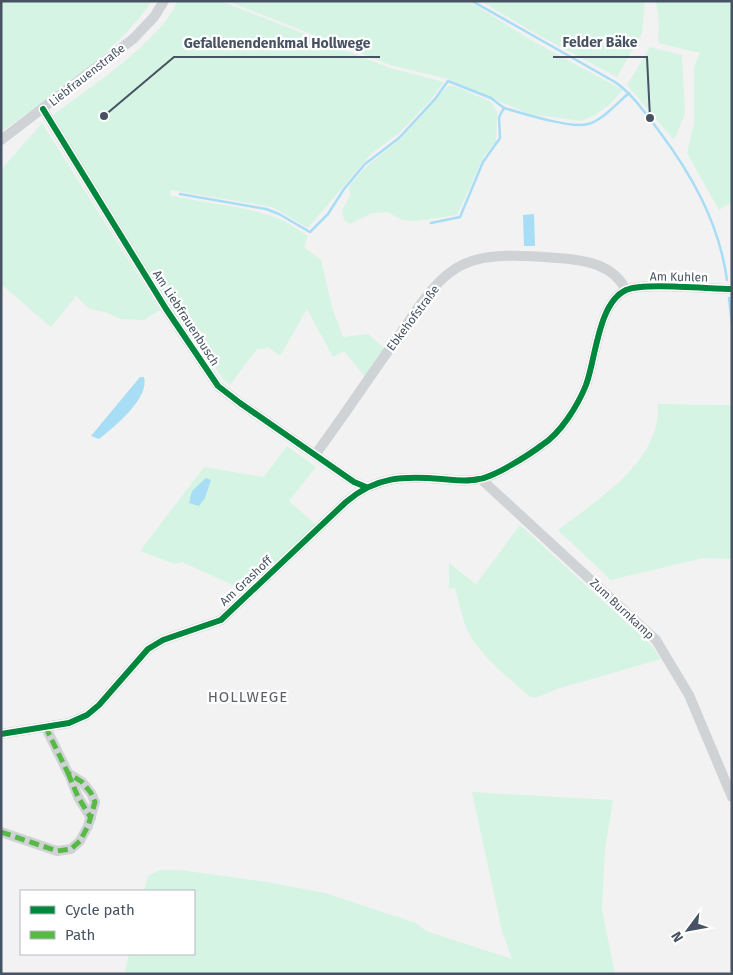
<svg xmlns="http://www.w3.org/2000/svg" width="733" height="975" font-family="'Fira Sans',sans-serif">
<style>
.green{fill:#d5f4e4}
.water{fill:#a7ddf5}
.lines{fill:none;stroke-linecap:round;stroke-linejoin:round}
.stream{stroke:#a7ddf5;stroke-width:2.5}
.minor{stroke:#d0d3d6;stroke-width:10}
.quiet{stroke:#58b947;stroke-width:5;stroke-dasharray:10 5;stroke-linecap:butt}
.cycleway-casing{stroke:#fff;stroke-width:9}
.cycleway{stroke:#00873e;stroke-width:6}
.labels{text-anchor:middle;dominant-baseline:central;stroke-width:4.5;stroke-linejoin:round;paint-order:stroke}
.street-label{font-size:12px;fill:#475362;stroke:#fff}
.quarter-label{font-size:15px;letter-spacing:1px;fill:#5d6167;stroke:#fff}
.leader{fill:none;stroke:#475362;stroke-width:2}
.callout-dot{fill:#475362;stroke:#fff;stroke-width:2}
.callout-label{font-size:14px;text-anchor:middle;font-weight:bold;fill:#475362;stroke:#fff;stroke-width:4.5;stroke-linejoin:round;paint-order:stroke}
</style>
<rect width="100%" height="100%" fill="#f3f2f2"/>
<g class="green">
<path d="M 1,1 L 152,1 C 115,55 54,93 1,132 Z"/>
<path d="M 177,1 L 221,1 L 390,68 L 444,82 L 430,101 L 399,133 L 371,154 L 308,228 L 272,207 L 170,190 L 170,195 C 205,204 243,205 277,218 C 288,222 298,230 308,236 L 304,247 L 321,260 L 332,307 L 343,337 L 368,334 L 384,348 L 365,377 L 344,351 L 333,357 L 307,309 L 280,356 L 269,348 L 257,349 L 230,385 L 224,380 L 188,330 L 188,335 L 179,323 L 52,116 C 87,89 163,40 177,1 Z"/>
<polygon points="227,1 469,1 529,39 623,90 609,105 595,115 582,121 529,114 448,79 390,65"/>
<polygon points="481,1 645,1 642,33 617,77 538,35"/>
<polygon points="656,1 732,1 732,202 719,210 687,153 694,124 694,67 700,53 658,43 659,23"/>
<polygon points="650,47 682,55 685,114 674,140 627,85"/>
<polygon points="448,86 455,86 491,102 497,111 496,141 484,156 457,215 416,221 402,220 387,212 372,213 350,224 344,220 342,210 350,196 349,186 352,182 367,166 400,139"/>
<polygon points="42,123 160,310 144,320 121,319 105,312 90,309 76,296 51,327 1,284 1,170"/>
<path d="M 658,404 L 732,405 L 732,559 L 703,558 L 611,580 L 558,530 C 598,499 661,462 658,404 Z"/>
<polygon points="287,446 316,467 289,501 316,525 246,591 182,562 175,564 140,551 204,467 264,477"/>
<path d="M 520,525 L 651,645 L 661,659 L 557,689 L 536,698 L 529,696 C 509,678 485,660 471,637 C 462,622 460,605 455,588 L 449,589 L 449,563 L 476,584 Z"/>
<polygon points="472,792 613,800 605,849 602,910 615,974 129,974 125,971 129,954 194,954 194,891 144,891 148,876 160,870 180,870 267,882 325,893 416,923 426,931 512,959 502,931"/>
</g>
<g class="water">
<polygon points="534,214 535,246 524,246 523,215"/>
<path d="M 140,377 L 144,377 C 150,398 114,427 99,439 L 91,436 Z"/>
<polygon points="206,478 211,480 205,498 199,506 189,503 192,491"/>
</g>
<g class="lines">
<g class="stream">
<path d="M 472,1 L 615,82 C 632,94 643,110 656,127 C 691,173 719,222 727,280"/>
<polyline points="180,194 266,209 279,214 310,232 328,214 344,189 365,164 399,138 435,99 448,81 491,98 504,108"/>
<path d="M 431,223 L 460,217 L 483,162 L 500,138 L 499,117 L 504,108 C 522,113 571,129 588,124 C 603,120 618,102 629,93"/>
<polyline points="729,298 732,324"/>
</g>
<g class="minor">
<polyline points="43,109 166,309 218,386 240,403 354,482 366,487"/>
<polyline points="1,140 133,39 154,17 164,1"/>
<path d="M 315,455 C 344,416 370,376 398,337 C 416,312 435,277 464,264 C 489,252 531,256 558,258 C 585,260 613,264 626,290"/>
<polyline points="481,479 656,640 689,695 732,797"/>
<path d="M 1,734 L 69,723 L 87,715 L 99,705 L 148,649 L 163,640 L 221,620 L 346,502 C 376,476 404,476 442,479 C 454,480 467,482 479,479 C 494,477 529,455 542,445 C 561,433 578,405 586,385 C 596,358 598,303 626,290 C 643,282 710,289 732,289"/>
<polyline points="69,774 78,797 91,818"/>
<polyline points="1,832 57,851 71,849 80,841 88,826 95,802 91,793 82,782 68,773 46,728"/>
</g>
<g class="quiet">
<polyline points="68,773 78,797 91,818"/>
<polyline points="1,832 57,851 71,849 80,841 88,826 95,802 91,793 82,782 68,773 46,728"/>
</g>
<g class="cycleway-casing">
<g id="cycleway">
<polyline points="43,109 166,309 218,386 240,403 354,482 366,487"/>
<path d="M 1,734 L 69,723 L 87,715 L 99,705 L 148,649 L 163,640 L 221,620 L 346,502 C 376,476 404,476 442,479 C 454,480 467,482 479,479 C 494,477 529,455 542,445 C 561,433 578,405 586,385 C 596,358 598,303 626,290 C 643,282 710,289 732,289"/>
</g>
</g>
<use href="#cycleway" class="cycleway"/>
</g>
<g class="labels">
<g class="street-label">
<text transform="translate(87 75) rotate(-38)">Liebfrauenstraße</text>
<text transform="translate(679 277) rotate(1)">Am Kuhlen</text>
<text transform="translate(186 318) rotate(57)">Am Liebfrauenbusch</text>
<text transform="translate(413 318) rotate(-53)">Ebkehofstraße</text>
<text transform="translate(246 581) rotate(-43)">Am Grashoff</text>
<text transform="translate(622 609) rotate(43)">Zum Burnkamp</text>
</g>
<g class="quarter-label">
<text x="248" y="697">HOLLWEGE</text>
</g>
</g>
<path class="leader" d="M650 118L647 57H553M104 116L174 57H380"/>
<g class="callout-dot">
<circle cx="650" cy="118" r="5"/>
<circle cx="104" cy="116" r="5"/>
</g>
<g class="callout-label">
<text x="600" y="47">Felder Bäke</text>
<text x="277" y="48">Gefallenendenkmal Hollwege</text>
</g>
<rect width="733" height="975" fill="none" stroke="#475362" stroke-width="5"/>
<rect x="20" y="890" width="175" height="65" fill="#ffffff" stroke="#b5bac0"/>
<rect x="30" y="906" width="25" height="8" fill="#00873e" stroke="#b5bac0"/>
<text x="65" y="915" font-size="15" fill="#475362">Cycle path</text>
<rect x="30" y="931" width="25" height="8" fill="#58b947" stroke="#b5bac0"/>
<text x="65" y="940" font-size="15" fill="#475362">Path</text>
<g transform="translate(688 930) rotate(238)" stroke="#ffffff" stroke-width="4" paint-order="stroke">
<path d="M0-4L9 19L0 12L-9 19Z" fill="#475362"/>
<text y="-8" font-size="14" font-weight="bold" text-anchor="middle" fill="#475362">N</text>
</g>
</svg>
